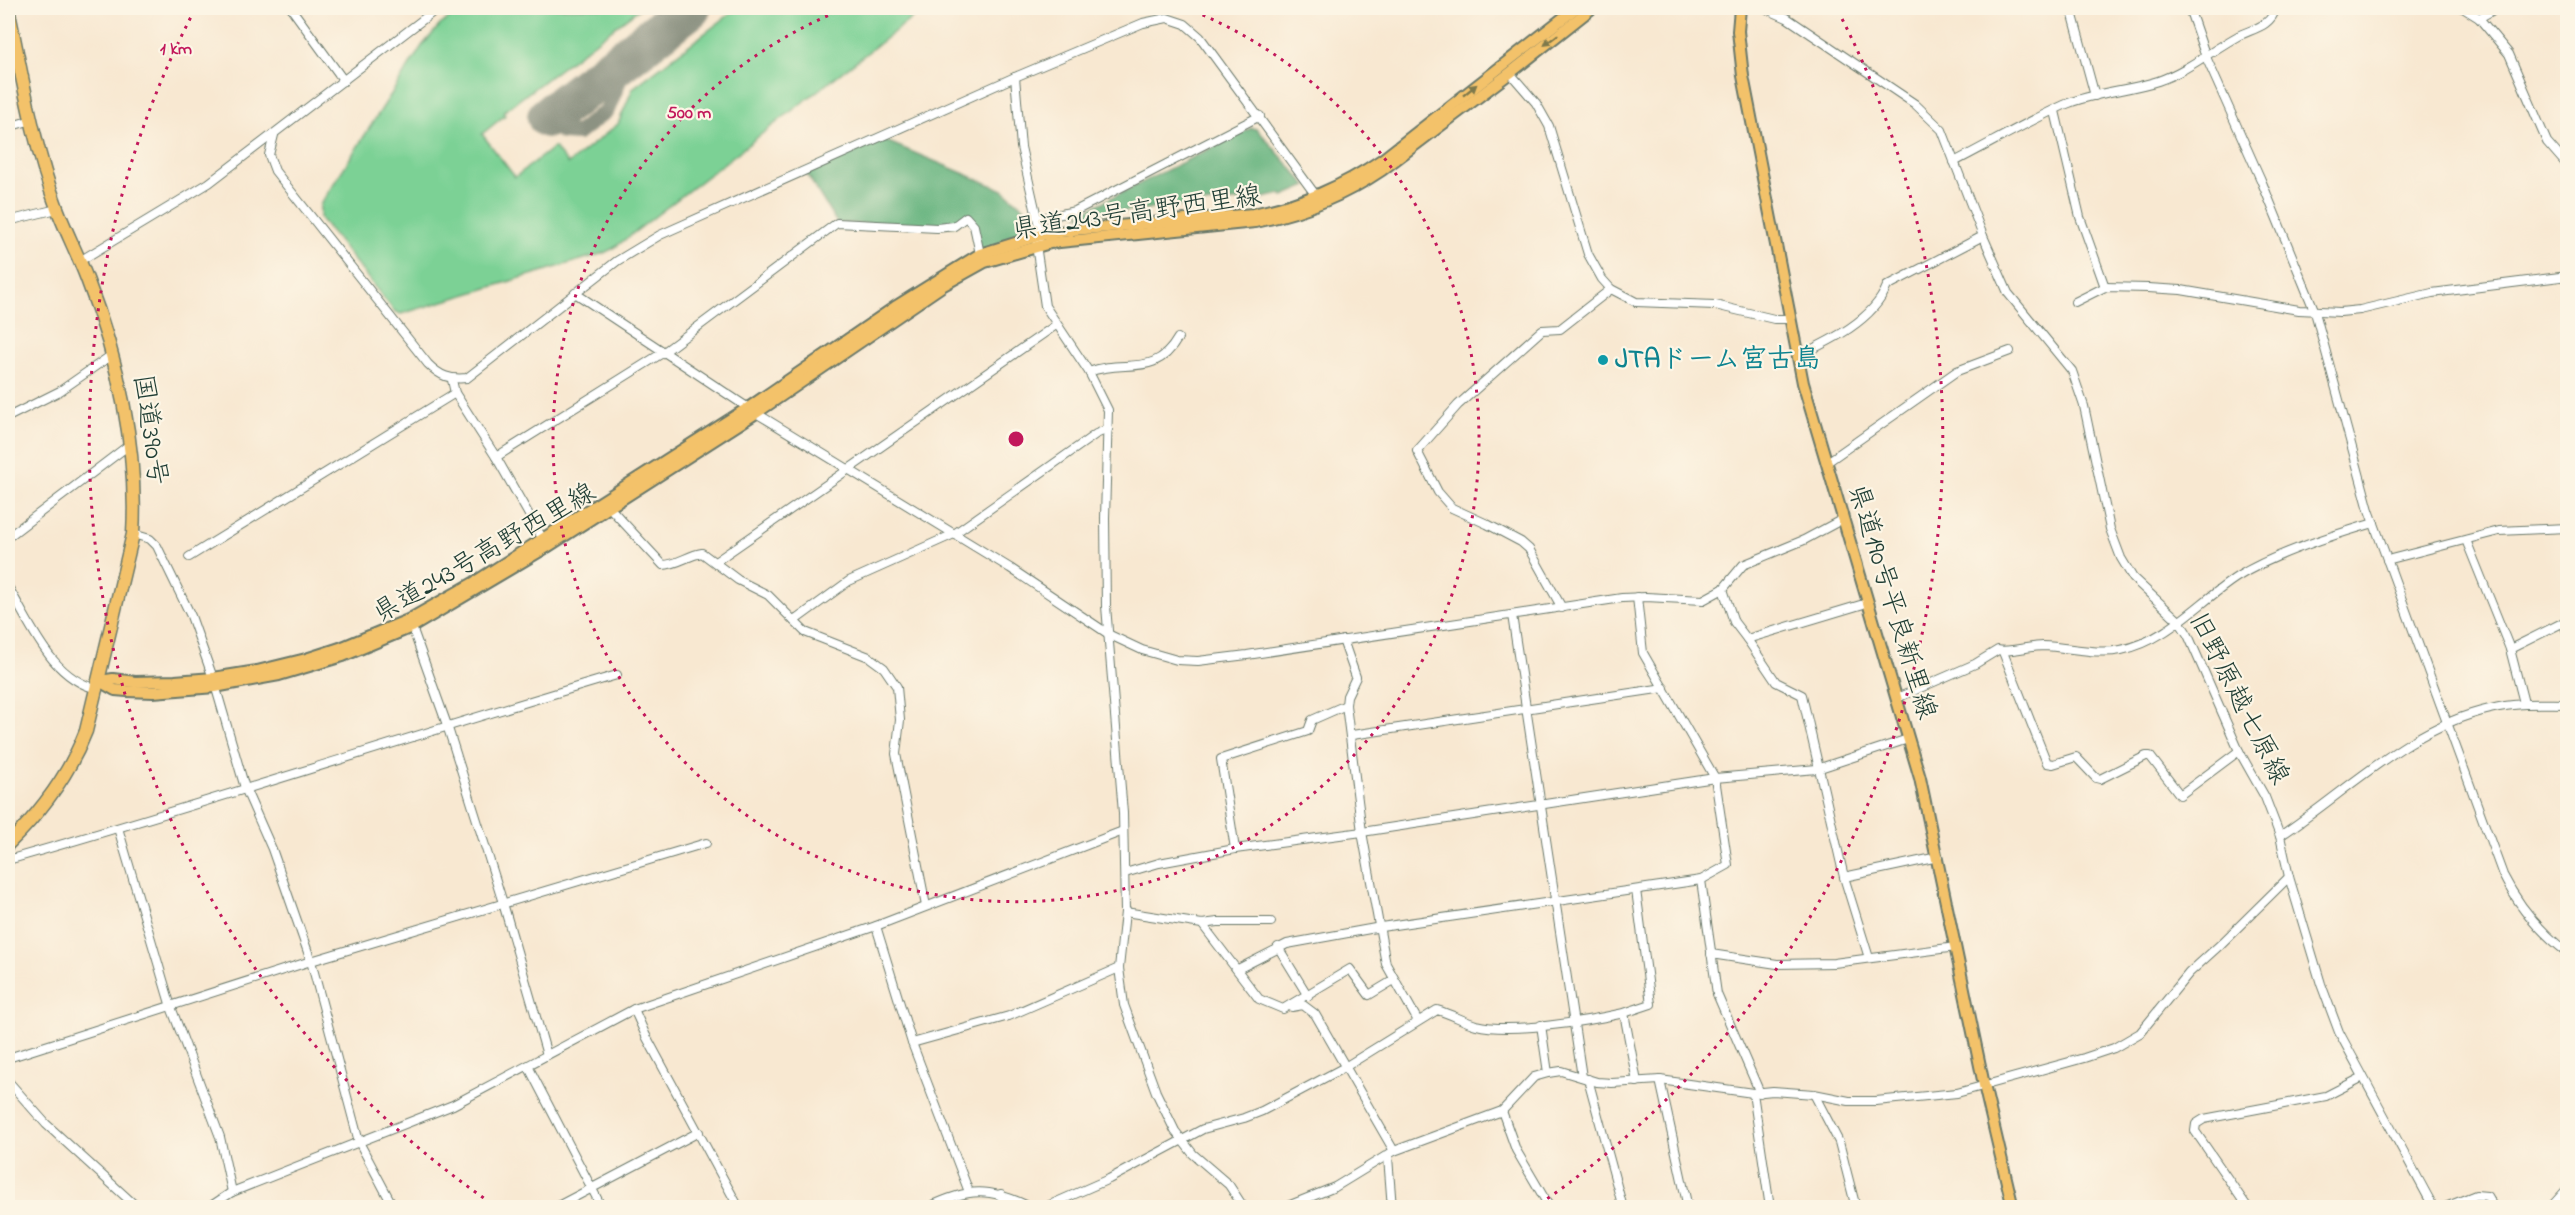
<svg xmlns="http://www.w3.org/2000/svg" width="2575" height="1215" font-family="'Indie Flower','Klee One',sans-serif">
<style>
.green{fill:#7cd195;stroke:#4e8764;stroke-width:1.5}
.forest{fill:#65b37e;stroke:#427859;stroke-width:1.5}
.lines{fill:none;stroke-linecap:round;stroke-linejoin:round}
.taxiway{stroke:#8c9282;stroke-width:16}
.runway{stroke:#8c9282;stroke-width:42}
.minor-casing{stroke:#6b796b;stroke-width:10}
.major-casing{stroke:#6b796b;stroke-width:14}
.highway-casing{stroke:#6b796b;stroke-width:15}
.minor{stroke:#fff;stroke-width:8}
.major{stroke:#f3c26a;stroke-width:10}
.highway{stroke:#f3c26a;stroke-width:12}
.oneway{fill:#7e794c}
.ring{fill:none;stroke:#c2185b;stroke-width:3;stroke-dasharray:3 6}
.culture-dot{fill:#0f9aa8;stroke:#fcf5e5;stroke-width:2}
.labels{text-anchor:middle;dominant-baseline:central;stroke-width:4.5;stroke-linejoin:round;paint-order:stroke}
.street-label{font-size:27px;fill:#1f3d34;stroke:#fcf5e5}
.culture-label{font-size:27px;font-weight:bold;fill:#0d838f;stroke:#fcf5e5;text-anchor:start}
.centre{fill:#c2185b;stroke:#fcf5e5;stroke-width:3}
.ring-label{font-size:18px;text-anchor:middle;font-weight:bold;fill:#c2185b;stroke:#fcf5e5;stroke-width:4.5;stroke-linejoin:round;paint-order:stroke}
</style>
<rect width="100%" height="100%" fill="#fcf5e5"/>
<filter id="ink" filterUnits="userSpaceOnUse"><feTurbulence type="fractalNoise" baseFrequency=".0167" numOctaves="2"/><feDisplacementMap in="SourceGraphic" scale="12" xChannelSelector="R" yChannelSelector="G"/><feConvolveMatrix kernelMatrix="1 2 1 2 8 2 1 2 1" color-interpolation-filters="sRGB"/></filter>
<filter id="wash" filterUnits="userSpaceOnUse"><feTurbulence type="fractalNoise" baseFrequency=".008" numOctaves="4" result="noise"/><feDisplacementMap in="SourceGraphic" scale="24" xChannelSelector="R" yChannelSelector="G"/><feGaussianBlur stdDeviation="1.35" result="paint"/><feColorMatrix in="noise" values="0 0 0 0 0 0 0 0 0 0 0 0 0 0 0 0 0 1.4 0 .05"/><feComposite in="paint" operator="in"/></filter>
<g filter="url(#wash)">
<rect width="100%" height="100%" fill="#f8e8d1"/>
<polygon class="green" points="463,8 640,8 503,112 505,115 482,134 515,177 554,147 568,164 618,124 633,88 738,8 925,8 614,248 604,253 401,314 394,311 320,218 320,205 422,46 440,25"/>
<g class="forest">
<polygon points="1251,128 1257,129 1307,186 1283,196 1281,194 1258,199 1077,215"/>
<polygon points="879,138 1003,190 1038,219 1041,235 980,254 974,226 966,217 954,226 837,223 805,171"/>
</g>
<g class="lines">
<polyline class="taxiway" points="561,107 555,121 563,132 578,133 607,110 629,55"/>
<polyline class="runway" points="548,117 690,8"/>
</g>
</g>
<g filter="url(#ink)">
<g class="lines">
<g class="minor-casing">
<g id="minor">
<polyline points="291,8 344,81"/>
<polyline points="1764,8 1787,18 1915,104 1942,130 1983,236 2008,293 2072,371 2084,406 2110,529 2121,558 2133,578 2179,621 2188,635 2239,751 2265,797 2280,836 2289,877 2321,984 2339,1032 2434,1208"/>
<polyline points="2071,8 2095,96"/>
<path d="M 2189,8 L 2206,57 L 2261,180 L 2315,312 L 2369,510 L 2503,875 C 2519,907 2539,931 2568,953"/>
<polyline points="2463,8 2479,18 2509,54 2547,142 2568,166"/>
<polyline points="2479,18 2497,8"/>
<polyline points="1510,73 1536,103 1549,126 1588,254 1602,279 1611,289 1636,302 1715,305 1774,319 1789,319"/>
<polyline points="1015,77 1021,147 1041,235 1036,245 1045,306 1089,372 1108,410 1105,518 1106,606 1123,813 1125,912 1119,968 1124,1005 1156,1092 1175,1131 1193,1154 1229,1185 1244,1208"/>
<polyline points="2055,111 2080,217 2105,287"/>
<polyline points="8,127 32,120"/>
<path d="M 274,135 L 269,155 L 275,171 L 428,364 C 440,376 450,380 467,378 L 617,261 L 660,235 L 1015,77 L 1143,23 L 1167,18 L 1185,24 L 1200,37 L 1317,197"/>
<path d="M 1954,162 C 1991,143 2027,122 2064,105 C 2094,92 2127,91 2158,81 C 2187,71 2211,51 2238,36 C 2254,28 2270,27 2276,8"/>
<polyline points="1038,219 1075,211 1260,116"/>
<polyline points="8,221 57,209"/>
<polyline points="81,265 83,259 209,183 438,8"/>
<polyline points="575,293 756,413 1010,568 1110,635 1142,650 1177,660 1198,661 1247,655 1622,598 1646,597 1703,600 1723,589 1743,565 1804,540 1843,519"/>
<polyline points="2075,302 2105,287 2148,288 2181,290 2299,310 2340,312 2360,310 2432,293 2568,276"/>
<path d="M 1798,356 C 1830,341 1874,320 1887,286 L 1983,236"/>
<path d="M 1089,372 C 1124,358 1155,379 1178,338"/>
<polyline points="452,380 455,393 496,457 545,543"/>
<polyline points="8,417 60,391 113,354"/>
<polyline points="496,457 664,352 837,223 937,228 954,226 966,217 974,226 980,254"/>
<polyline points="1826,463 1957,371 2010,351"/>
<path d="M 610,508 L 663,565 C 677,565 688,555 702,553 L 738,580 L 768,595 L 805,632 L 869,657 L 884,668 L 897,687 L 900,720 L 896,754 L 926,906"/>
<polyline points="133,534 150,539 157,546 191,616 213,678 245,788 272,849 311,961 359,1142 394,1208"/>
<polyline points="8,537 129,445"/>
<polyline points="2466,540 2510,649 2524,703"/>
<polyline points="189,557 455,393"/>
<polyline points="2387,560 2499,531 2568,528"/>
<polyline points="715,562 1056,325"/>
<path d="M 8,587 C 31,624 51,679 98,689"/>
<polyline points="1723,589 1734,622 1747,639 1867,603"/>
<polyline points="1562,608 1529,549 1521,542 1487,524 1452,508 1438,492 1417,451 1458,405 1542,330 1560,329 1611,289"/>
<polyline points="1512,615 1582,1077"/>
<polyline points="794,621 849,581 954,534 1096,434 1108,429"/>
<polyline points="2563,622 2568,634"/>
<polyline points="412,627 447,725 503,903 547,1055"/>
<polyline points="1747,639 1776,682 1802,695 1844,877 1869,958"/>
<polyline points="1343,640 1356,677 1347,696 1346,705 1362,832 1386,964 1418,1021"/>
<polyline points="2510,649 2568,620"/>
<polyline points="2003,652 2047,763 2053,764 2076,757 2096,778 2100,779 2146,756 2150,756 2180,795 2239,751"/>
<path d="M 1897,698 L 1975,664 L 1998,650 C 2007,653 2031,646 2043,646 C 2068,647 2097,655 2121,650 C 2167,641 2200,601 2237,577 C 2272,555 2333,535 2374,523"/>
<polyline points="1352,735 1664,688"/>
<polyline points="118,828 171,1007 220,1137 232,1192"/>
<path d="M 2280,836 C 2348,791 2409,727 2490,709 C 2516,702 2541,704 2568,704"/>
<polyline points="1235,849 1221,759 1308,731 1312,720 1346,705"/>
<path d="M 8,860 C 212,802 413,735 617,675"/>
<polyline points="1125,873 1159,863 1235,849 1362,832 1715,778 1817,769 1908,739"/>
<polyline points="1844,877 1938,857"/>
<polyline points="1701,880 1717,994 1760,1093"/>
<polyline points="1125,912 1202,924 1218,922 1271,922"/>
<polyline points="1202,924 1259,999 1283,1009 1350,969 1369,995 1394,980"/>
<polyline points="876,926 912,1043 969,1192"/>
<polyline points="1278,947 1308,996"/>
<polyline points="1711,954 1777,964 1834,963 1956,947"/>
<polyline points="1238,969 1287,944 1381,927 1701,880 1728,865 1715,778 1643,653 1637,597"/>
<polyline points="1292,1007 1303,1005 1315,1014 1394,1151"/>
<polyline points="634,1009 646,1036 739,1208"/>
<polyline points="1624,1013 1651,1004 1636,890"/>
<polyline points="1541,1025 1548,1073"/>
<polyline points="912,1043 1009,1016 1119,968"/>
<polyline points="8,1058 311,961 706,843"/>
<polyline points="528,1066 602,1208"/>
<polyline points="1588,1079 1623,1208"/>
<polyline points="1660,1080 1688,1208"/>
<polyline points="8,1081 46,1124 138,1208"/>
<polyline points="1753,1093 1770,1208"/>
<polyline points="1814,1094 1839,1142 1856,1208"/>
<polyline points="1502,1111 1516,1150 1550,1208"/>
<polyline points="1388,1157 1392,1208"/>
<polyline points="1001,1194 1004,1208"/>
<polyline points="208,1208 232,1192 453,1105 634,1009 876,926 1123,831"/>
<polyline points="554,1208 699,1132"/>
<path d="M 926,1208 C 970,1188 988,1186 1032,1208"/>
<path d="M 1043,1208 L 1109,1179 L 1203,1129 L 1244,1118 L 1262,1111 L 1345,1067 L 1437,1010 C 1451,1014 1463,1021 1476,1025 C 1511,1034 1588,1021 1624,1013 L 1637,1082"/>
<polyline points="1283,1208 1335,1187 1394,1151 1502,1111 1534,1077 1548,1073 1561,1071 1597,1082 1612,1083 1660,1080 1753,1093 1773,1091 1814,1094 1849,1101 1876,1101 1957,1093 2084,1058 2114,1048 2140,1033 2189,973 2221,944 2289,877"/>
<polyline points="2248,1208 2195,1131 2196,1124 2204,1119 2326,1096 2363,1077"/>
<polyline points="2443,1208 2476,1195 2487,1196 2494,1208"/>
<polyline points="2550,1208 2568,1188"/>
</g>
</g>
<g class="major-casing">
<g id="major">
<polyline points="1740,8 1738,31 1743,76 1803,383 1920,778 1984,1085 2013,1208"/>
<path d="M 99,681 L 115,690 L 127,691 L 153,692 L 215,687 L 279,675 L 343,656 L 412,627 L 547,547 L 756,413 L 942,286 L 985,262 L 1050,243 L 1255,222 C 1302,213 1342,197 1382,170 L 1510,73 L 1592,8"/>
<path d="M 100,681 L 113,679 L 135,682 L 175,681 L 213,678 L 257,671 L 306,659 L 340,648 L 408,620 L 475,582 L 748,408 L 895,307 L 980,254 L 1041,235 L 1073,230 L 1253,214 C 1302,204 1342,187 1383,159 L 1576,8"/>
</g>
</g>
<g class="highway-casing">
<path id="highway" d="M 8,8 C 22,75 33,144 57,208 C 66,232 78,255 87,279 C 118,358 138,449 133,534 L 86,731 C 69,775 42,811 8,844"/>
</g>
<use href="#minor" class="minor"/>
<use href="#major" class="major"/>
<use href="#highway" class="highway"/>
</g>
<defs><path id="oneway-solid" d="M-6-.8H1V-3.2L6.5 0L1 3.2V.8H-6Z" transform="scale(1.5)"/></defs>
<g class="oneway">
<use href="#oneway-solid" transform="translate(1551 40) rotate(142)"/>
<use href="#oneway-solid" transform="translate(1470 90) rotate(-39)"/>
</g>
</g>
<g class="ring">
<path d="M1186 8A463 463 0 1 1 846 8"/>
<path d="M491 1203A927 927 0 0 1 194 11M1838 11A927 927 0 0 1 1541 1203"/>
</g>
<circle class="culture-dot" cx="1603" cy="360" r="6"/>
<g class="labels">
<g class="street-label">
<text transform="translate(1137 214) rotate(-8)">県道243号高野西里線</text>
<text transform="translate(149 430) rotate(82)">国道390号</text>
<text transform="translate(485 554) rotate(-30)">県道243号高野西里線</text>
<text transform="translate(1891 602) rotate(73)">県道190号平良新里線</text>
<text transform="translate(2238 699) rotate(63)">旧野原越七原線</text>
</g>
<g class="culture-label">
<text x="1615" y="360">JTAドーム宮古島</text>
</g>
</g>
<circle cx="1016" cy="439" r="9" class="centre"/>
<g class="ring-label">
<text x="176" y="54">1 km</text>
<text x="689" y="118">500 m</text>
</g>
<rect width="2575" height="1215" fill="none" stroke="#fcf5e5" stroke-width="30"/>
</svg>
